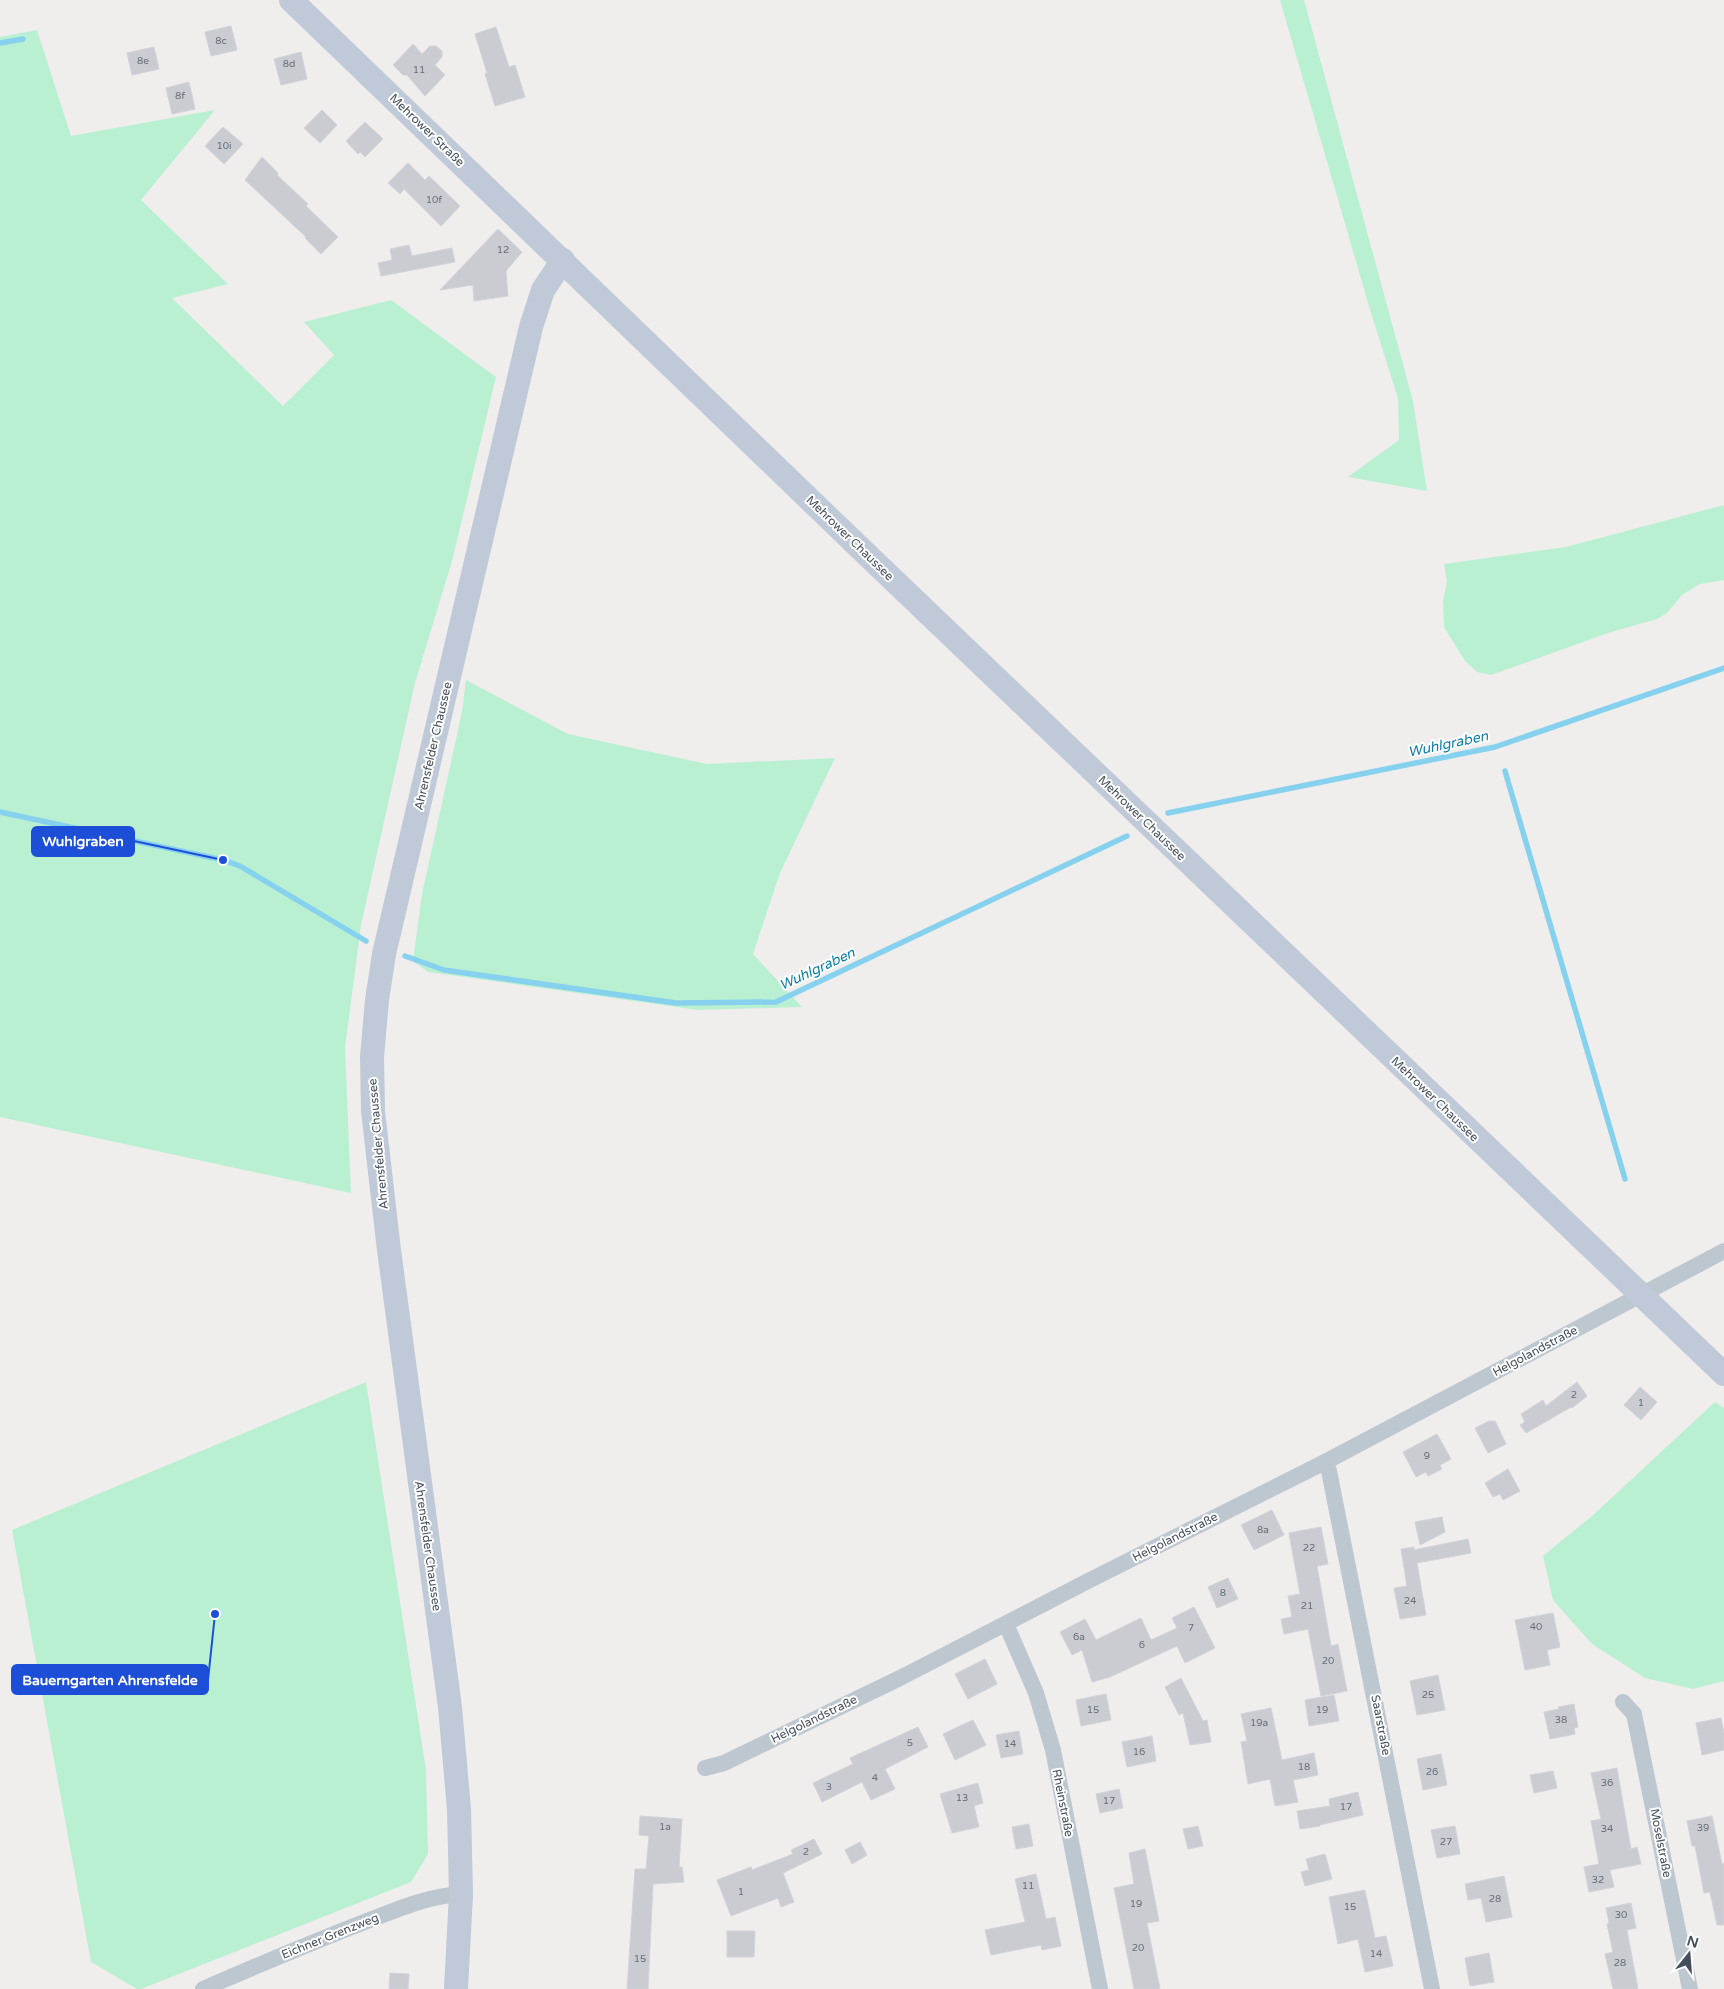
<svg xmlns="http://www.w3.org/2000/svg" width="1724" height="1989" font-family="'Varela Round',sans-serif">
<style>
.green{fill:#baf0d2}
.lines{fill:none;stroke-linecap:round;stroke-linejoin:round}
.stream{stroke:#86d1ee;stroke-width:5.5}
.building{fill:#caccd2;stroke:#d1d3d9}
.minor{stroke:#bdc7d0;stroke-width:16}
.secondary{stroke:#bfc9d7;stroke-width:24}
.labels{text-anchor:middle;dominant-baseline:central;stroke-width:4;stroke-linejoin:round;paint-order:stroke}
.number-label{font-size:10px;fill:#666e79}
.street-label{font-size:12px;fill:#454f5b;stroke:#fff}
.water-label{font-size:14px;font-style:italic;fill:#087eab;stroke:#fff}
.leader{fill:none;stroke:#1d4ed8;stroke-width:2}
.callout-dot{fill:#1d4ed8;stroke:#fff;stroke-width:2}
.callout{fill:#1d4ed8;stroke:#1d4ed8;stroke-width:2}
.callout-label{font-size:14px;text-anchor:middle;font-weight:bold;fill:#fff}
</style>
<rect width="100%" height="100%" fill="#f0eded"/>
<g class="green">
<polygon points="1280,0 1304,0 1413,401 1427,491 1348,477 1399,440 1398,398 1371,313"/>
<polygon points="37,30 71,136 215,110 141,200 228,284 172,298 283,406 334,355 304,322 391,300 496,377 452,561 415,683 361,925 345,1048 351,1193 0,1117 0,37"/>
<polygon points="1724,505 1724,580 1700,584 1682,595 1667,613 1657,619 1611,632 1491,675 1477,672 1465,661 1444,627 1443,601 1447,581 1444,564 1566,547"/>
<polygon points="466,680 568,734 707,764 835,758 780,873 753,954 802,1007 698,1010 428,972 413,961 422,894 462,712"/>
<polygon points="366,1382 426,1770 428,1854 411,1882 141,1989 137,1989 91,1962 12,1530"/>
<polygon points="1715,1402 1724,1408 1724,1681 1693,1689 1645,1678 1592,1644 1553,1600 1543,1556 1592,1516"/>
</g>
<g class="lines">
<g class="stream">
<polyline points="0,43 23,39"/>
<polyline points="1505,771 1625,1179"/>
<polyline points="0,812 223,860 240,866 366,941"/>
<polyline points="1168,813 1495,747 1724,668"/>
<polyline points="405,956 444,970 676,1003 776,1002 1127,836"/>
</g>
</g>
<g class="building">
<polygon points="231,26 237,50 211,56 205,32"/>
<polygon points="496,27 509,67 515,65 525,97 495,106 485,74 487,73 475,34"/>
<polygon points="413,44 422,54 430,46 436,46 442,51 442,57 435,65 445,75 425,96 407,75 403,75 393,65"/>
<polygon points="154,47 159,69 132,75 127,53"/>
<polygon points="301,52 307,79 281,85 274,59"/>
<polygon points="189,82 195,109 172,114 166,88"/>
<polygon points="322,110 337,125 320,143 304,128"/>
<polygon points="365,122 383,139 365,157 360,152 358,154 346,141"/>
<polygon points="223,127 243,144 224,164 205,146"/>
<polygon points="262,157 278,173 277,175 308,204 306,206 338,237 321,254 305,238 306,237 245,180"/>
<polygon points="408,163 425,180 429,176 460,206 441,226 404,189 400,194 388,183"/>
<polygon points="498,229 522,252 506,271 508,296 474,301 473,285 440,290"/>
<polygon points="409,245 412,256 452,248 455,262 381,276 378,263 392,260 390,249"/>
<polygon points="1577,1382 1587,1396 1572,1408 1571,1407 1526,1433 1520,1425 1525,1422 1521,1414 1543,1400 1546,1406"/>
<polygon points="1640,1387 1657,1402 1641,1420 1624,1405"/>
<polygon points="1489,1421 1495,1421 1506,1444 1488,1453 1475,1428"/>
<polygon points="1437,1434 1451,1459 1440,1465 1442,1469 1428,1476 1426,1472 1416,1477 1403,1452"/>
<polygon points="1508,1469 1520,1491 1503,1500 1500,1494 1493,1497 1485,1483"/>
<polygon points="1272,1510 1284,1535 1254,1550 1241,1525"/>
<polygon points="1442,1517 1445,1532 1420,1545 1415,1522"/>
<polygon points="1321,1527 1328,1564 1317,1566 1331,1646 1338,1644 1347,1691 1321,1696 1308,1629 1284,1634 1281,1619 1292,1617 1288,1596 1300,1594 1289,1533"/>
<polygon points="1468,1539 1471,1553 1417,1563 1426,1615 1400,1619 1394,1588 1407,1586 1401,1549 1414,1547 1414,1550"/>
<polygon points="1228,1578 1238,1599 1217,1608 1208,1587"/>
<polygon points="1194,1607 1215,1648 1185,1663 1177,1646 1110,1677 1092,1682 1082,1650 1072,1655 1060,1632 1085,1619 1096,1640 1141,1618 1151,1640 1177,1628 1172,1618"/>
<polygon points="1553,1613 1560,1647 1547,1650 1550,1665 1525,1670 1515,1620"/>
<polygon points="985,1659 997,1684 968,1699 955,1674"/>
<polygon points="1438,1675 1445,1710 1417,1715 1410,1681"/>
<polygon points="1181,1678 1203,1721 1207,1720 1211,1742 1190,1745 1183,1713 1179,1715 1165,1687"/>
<polygon points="1106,1694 1111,1720 1081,1726 1076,1700"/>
<polygon points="1334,1695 1339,1721 1309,1726 1305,1700"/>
<polygon points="1574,1704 1578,1727 1574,1728 1575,1734 1550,1739 1544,1712 1559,1709 1558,1707"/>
<polygon points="1271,1708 1282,1760 1314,1753 1318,1775 1293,1780 1298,1802 1275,1806 1270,1779 1248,1784 1241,1742 1247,1741 1241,1714"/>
<polygon points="1721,1718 1724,1733 1724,1750 1702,1755 1696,1723"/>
<polygon points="973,1720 986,1745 955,1760 943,1734"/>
<polygon points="918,1727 928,1747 885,1769 895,1789 871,1800 862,1782 822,1802 813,1783 853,1764 850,1758"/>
<polygon points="1019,1731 1023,1754 1001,1758 996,1735"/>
<polygon points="1152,1736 1156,1761 1127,1767 1122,1742"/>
<polygon points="1441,1754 1447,1785 1423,1790 1417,1759"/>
<polygon points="1617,1768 1631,1849 1637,1847 1641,1864 1610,1870 1614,1887 1589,1892 1584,1867 1599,1864 1591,1821 1601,1819 1591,1773"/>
<polygon points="1553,1771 1557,1788 1534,1793 1530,1775"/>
<polygon points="978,1783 983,1803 974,1806 979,1827 952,1833 940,1794"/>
<polygon points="1119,1789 1123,1808 1100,1813 1096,1794"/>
<polygon points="1358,1792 1363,1815 1320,1825 1320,1826 1300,1829 1297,1811 1330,1806 1329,1799"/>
<polygon points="640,1816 682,1819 679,1867 682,1867 684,1882 653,1884 648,1989 627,1989 635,1869 646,1869 649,1836 639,1835"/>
<polygon points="1712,1816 1722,1864 1724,1863 1724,1925 1717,1925 1710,1892 1704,1893 1695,1846 1692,1846 1687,1821"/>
<polygon points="1029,1824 1033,1846 1016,1849 1012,1827"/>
<polygon points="1198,1826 1203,1846 1188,1849 1183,1829"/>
<polygon points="1455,1826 1460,1854 1437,1858 1431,1830"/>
<polygon points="814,1839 822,1854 783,1873 794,1902 781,1907 778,1898 731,1916 717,1880 751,1867 752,1870 793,1854 791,1850"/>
<polygon points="860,1842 867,1855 852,1864 845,1850"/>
<polygon points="1145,1849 1159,1921 1147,1923 1160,1989 1134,1989 1114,1888 1134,1884 1129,1853"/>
<polygon points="1325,1854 1332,1879 1305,1886 1301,1872 1309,1870 1306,1859"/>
<polygon points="1036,1874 1046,1919 1055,1917 1061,1946 1042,1950 1041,1945 991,1955 985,1930 1025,1922 1015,1879"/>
<polygon points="1504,1876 1512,1917 1486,1922 1481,1898 1468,1900 1465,1884"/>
<polygon points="1365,1890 1375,1938 1386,1936 1393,1966 1365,1972 1358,1939 1338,1944 1329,1897"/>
<polygon points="1631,1903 1636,1928 1627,1930 1638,1989 1613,1989 1605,1954 1613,1952 1607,1924 1609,1923 1606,1908"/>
<polygon points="727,1931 755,1931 754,1957 727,1957"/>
<polygon points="1489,1953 1494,1982 1470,1986 1465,1958"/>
<polygon points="390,1973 409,1974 408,1989 389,1989"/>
</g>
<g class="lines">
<g class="minor">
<polyline points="1325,1462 1329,1471 1432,1989"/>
<polyline points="1006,1624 1036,1693 1053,1750 1100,1989"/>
<polyline points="1623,1702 1634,1714 1690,1989"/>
<polyline points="705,1768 724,1763 900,1678 1090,1580 1325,1462 1724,1251"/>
<path d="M 203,1989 C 256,1966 308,1944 362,1923 C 394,1911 426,1896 461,1894"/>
</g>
<g class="secondary">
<polyline points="291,0 861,549 1724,1374"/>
<polyline points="456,1989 461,1894 459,1809 450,1707 389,1250 373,1111 372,1057 377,1000 384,954 531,327 543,290 563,260"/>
</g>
</g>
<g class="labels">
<g class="number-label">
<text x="221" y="41">8c</text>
<text x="143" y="61">8e</text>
<text x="289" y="64">8d</text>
<text x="419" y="70">11</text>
<text x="180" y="96">8f</text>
<text x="224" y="146">10i</text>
<text x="434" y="200">10f</text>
<text x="503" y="250">12</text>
<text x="1574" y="1395">2</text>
<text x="1641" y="1403">1</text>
<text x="1427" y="1456">9</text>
<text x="1263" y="1530">8a</text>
<text x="1309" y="1548">22</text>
<text x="1223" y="1593">8</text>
<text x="1410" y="1601">24</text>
<text x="1307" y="1606">21</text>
<text x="1536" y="1627">40</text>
<text x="1191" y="1628">7</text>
<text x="1079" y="1637">6a</text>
<text x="1142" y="1645">6</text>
<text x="1328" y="1661">20</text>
<text x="1428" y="1695">25</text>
<text x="1093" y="1710">15</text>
<text x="1322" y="1710">19</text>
<text x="1561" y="1720">38</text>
<text x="1259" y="1723">19a</text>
<text x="910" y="1743">5</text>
<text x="1010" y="1744">14</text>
<text x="1139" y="1752">16</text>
<text x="1304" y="1767">18</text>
<text x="1432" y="1772">26</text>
<text x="875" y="1778">4</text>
<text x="1607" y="1783">36</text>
<text x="829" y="1787">3</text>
<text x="962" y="1798">13</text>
<text x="1109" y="1801">17</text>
<text x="1346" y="1807">17</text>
<text x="665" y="1827">1a</text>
<text x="1703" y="1828">39</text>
<text x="1607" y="1829">34</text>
<text x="1446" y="1842">27</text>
<text x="806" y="1852">2</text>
<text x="1598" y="1880">32</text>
<text x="1028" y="1886">11</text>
<text x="741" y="1892">1</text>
<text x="1495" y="1899">28</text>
<text x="1136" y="1904">19</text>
<text x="1350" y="1907">15</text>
<text x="1621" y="1915">30</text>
<text x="1138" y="1948">20</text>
<text x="1376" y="1954">14</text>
<text x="640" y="1959">15</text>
<text x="1620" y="1963">28</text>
</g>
<g class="street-label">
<text transform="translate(427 130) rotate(44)">Mehrower Straße</text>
<text transform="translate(850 538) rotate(44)">Mehrower Chaussee</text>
<text transform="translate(433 746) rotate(-77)">Ahrensfelder Chaussee</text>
<text transform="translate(1142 818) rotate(44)">Mehrower Chaussee</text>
<text transform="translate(1435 1099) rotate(44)">Mehrower Chaussee</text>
<text transform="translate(378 1144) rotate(-95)">Ahrensfelder Chaussee</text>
<text transform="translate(1535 1351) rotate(-28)">Helgolandstraße</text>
<text transform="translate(1175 1537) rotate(-27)">Helgolandstraße</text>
<text transform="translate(428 1546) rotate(82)">Ahrensfelder Chaussee</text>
<text transform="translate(814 1719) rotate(-26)">Helgolandstraße</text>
<text transform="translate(1381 1725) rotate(79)">Saarstraße</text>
<text transform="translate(1063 1803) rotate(79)">Rheinstraße</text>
<text transform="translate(1661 1843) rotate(79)">Moselstraße</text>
<text transform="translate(330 1936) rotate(-22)">Eichner Grenzweg</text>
</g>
<g class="water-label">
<text transform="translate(1448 744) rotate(-12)">Wuhlgraben</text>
<text transform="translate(817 969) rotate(-25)">Wuhlgraben</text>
</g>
</g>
<path class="leader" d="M223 860L134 841M215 1614L208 1680"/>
<g class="callout-dot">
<circle cx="223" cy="860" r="5"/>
<circle cx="215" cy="1614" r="5"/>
</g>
<g class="callout">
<rect x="32" y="827" width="102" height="29" rx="5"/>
<rect x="12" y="1665" width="196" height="29" rx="5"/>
</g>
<g class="callout-label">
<text x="83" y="846">Wuhlgraben</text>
<text x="110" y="1685">Bauerngarten Ahrensfelde</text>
</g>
<g transform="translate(1689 1954) rotate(17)" stroke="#ffffff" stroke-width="4" paint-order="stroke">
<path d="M0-4L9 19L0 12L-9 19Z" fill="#454f5b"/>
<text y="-8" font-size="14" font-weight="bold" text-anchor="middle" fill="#454f5b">N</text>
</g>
</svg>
